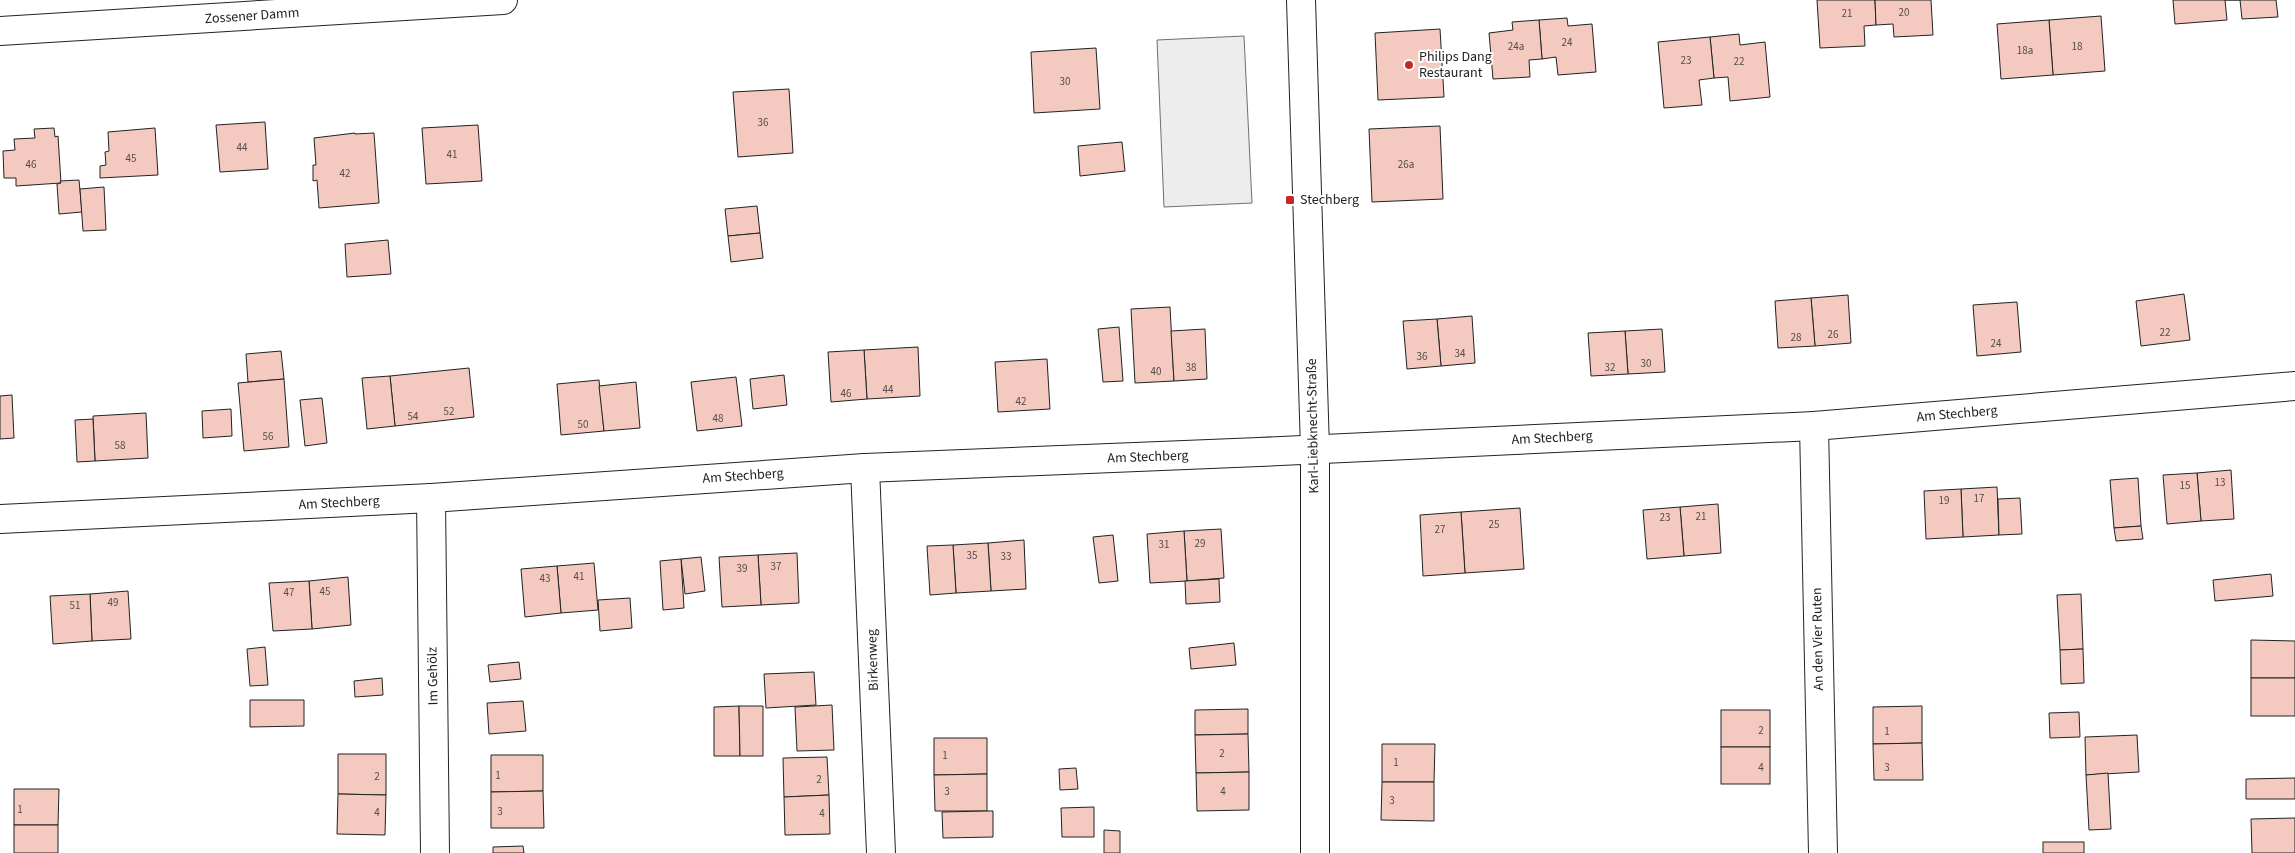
<svg xmlns="http://www.w3.org/2000/svg" width="2295" height="853" font-family="'Source Sans 3',sans-serif">
<style>
.parking{fill:#ededed;stroke:#6f6f6f}
.building{fill:#f3c9c0;stroke:#222}
.lines{fill:none;stroke-linecap:round;stroke-linejoin:round}
.minor-casing{stroke:#222;stroke-width:30}
.major-casing{stroke:#222;stroke-width:30}
.minor{stroke:#fff;stroke-width:28}
.major{stroke:#fff;stroke-width:28}
.poi-dot{fill:#c62828;stroke:#fff;stroke-width:2}
.labels{text-anchor:middle;dominant-baseline:central;stroke-width:4;stroke-linejoin:round;paint-order:stroke}
.number-label{font-size:11px;fill:#564c4a}
.street-label{font-size:14px;fill:#222;stroke:#fff}
.poi-label{font-size:14px;fill:#222;stroke:#fff;text-anchor:start}
</style>
<rect width="100%" height="100%" fill="#fff"/>
<polygon class="parking" points="1244,36 1252,203 1164,207 1157,40"/>
<g class="building">
<polygon points="1817,0 1875,0 1876,25 1864,26 1865,46 1820,48"/>
<polygon points="1875,0 1931,0 1933,35 1894,37 1893,24 1876,25"/>
<polygon points="2173,0 2225,0 2227,20 2175,24"/>
<polygon points="2225,0 2276,0 2278,17 2242,19 2240,0"/>
<polygon points="2101,16 2105,71 2053,75 2049,20"/>
<polygon points="1567,18 1568,26 1592,24 1596,72 1558,75 1556,57 1542,59 1539,20"/>
<polygon points="1539,20 1542,59 1529,60 1530,77 1493,79 1489,33 1513,30 1512,22"/>
<polygon points="2049,20 2053,75 2001,79 1997,24"/>
<polygon points="1440,29 1444,97 1378,100 1375,33"/>
<polygon points="1739,34 1740,45 1765,42 1770,97 1730,101 1728,77 1714,78 1710,37"/>
<polygon points="1710,37 1714,78 1699,80 1702,105 1664,108 1658,42"/>
<polygon points="1096,48 1100,109 1034,113 1031,52"/>
<polygon points="789,89 793,153 738,157 733,92"/>
<polygon points="265,122 268,169 220,172 216,125"/>
<polygon points="478,125 482,181 426,184 422,128"/>
<polygon points="1440,126 1443,199 1372,202 1369,129"/>
<polygon points="54,128 55,137 58,136 61,183 16,186 16,178 4,178 3,151 15,150 14,139 35,138 34,129"/>
<polygon points="155,128 158,175 100,178 100,166 106,165 105,152 109,151 108,132"/>
<polygon points="355,133 355,134 374,133 379,203 319,208 317,180 313,181 313,165 316,165 314,138"/>
<polygon points="1122,142 1125,171 1080,176 1078,146"/>
<polygon points="79,180 82,212 59,214 57,184 61,183 60,181"/>
<polygon points="104,187 106,230 83,231 80,189"/>
<polygon points="757,206 760,233 728,236 725,209"/>
<polygon points="760,233 763,258 731,262 728,236"/>
<polygon points="388,240 391,274 347,277 345,244"/>
<polygon points="2184,294 2190,340 2141,346 2136,301"/>
<polygon points="1848,295 1851,343 1815,346 1811,298"/>
<polygon points="1811,298 1815,346 1778,348 1775,301"/>
<polygon points="2017,302 2021,352 1977,356 1973,305"/>
<polygon points="1170,307 1174,381 1135,383 1131,309"/>
<polygon points="1472,316 1475,363 1441,366 1437,319"/>
<polygon points="1437,319 1441,366 1407,369 1403,321"/>
<polygon points="1119,327 1123,381 1103,382 1098,329"/>
<polygon points="1205,329 1207,379 1174,381 1171,331"/>
<polygon points="1662,329 1665,372 1628,374 1625,331"/>
<polygon points="1625,331 1628,374 1591,376 1588,333"/>
<polygon points="918,347 920,396 867,399 864,350"/>
<polygon points="864,350 867,399 831,402 828,352"/>
<polygon points="281,351 284,379 248,382 246,354"/>
<polygon points="1047,359 1050,409 998,412 995,362"/>
<polygon points="469,368 474,417 395,426 390,376"/>
<polygon points="784,375 787,405 753,409 750,379"/>
<polygon points="390,376 395,426 367,429 362,378"/>
<polygon points="736,377 742,426 697,431 691,382"/>
<polygon points="284,379 289,447 244,451 238,383"/>
<polygon points="599,380 604,431 561,435 557,384"/>
<polygon points="636,382 640,428 604,431 599,386"/>
<polygon points="12,395 14,438 0,439 0,396"/>
<polygon points="322,398 327,443 305,446 300,400"/>
<polygon points="231,409 232,436 203,438 202,411"/>
<polygon points="146,413 148,458 95,461 93,416"/>
<polygon points="93,419 95,461 77,462 75,420"/>
<polygon points="2231,470 2234,519 2201,521 2197,473"/>
<polygon points="2197,473 2201,521 2167,524 2163,475"/>
<polygon points="2138,478 2141,526 2114,528 2110,480"/>
<polygon points="1997,487 1999,535 1963,537 1961,489"/>
<polygon points="1961,489 1963,537 1926,539 1924,491"/>
<polygon points="2020,498 2022,534 1999,535 1998,499"/>
<polygon points="1718,504 1721,553 1684,556 1680,507"/>
<polygon points="1680,507 1684,556 1647,559 1643,510"/>
<polygon points="1520,508 1524,569 1465,573 1461,512"/>
<polygon points="1461,512 1465,573 1423,576 1420,515"/>
<polygon points="2141,526 2143,539 2116,541 2114,528"/>
<polygon points="1221,529 1224,578 1187,581 1184,531"/>
<polygon points="1184,531 1187,581 1150,583 1147,534"/>
<polygon points="1113,535 1118,581 1099,583 1093,537"/>
<polygon points="1024,540 1026,589 991,591 988,543"/>
<polygon points="988,543 991,591 956,593 953,545"/>
<polygon points="953,545 956,593 930,595 927,546"/>
<polygon points="797,553 799,603 761,605 758,555"/>
<polygon points="758,555 761,605 722,607 719,557"/>
<polygon points="701,557 705,591 685,594 681,559"/>
<polygon points="681,559 684,608 663,610 660,561"/>
<polygon points="594,563 598,610 561,613 557,566"/>
<polygon points="557,566 561,613 525,617 521,569"/>
<polygon points="2271,574 2273,596 2215,601 2213,580"/>
<polygon points="348,577 351,625 312,629 309,581"/>
<polygon points="1219,579 1220,602 1186,604 1185,581"/>
<polygon points="309,581 312,629 273,631 269,583"/>
<polygon points="128,591 131,639 92,641 90,594"/>
<polygon points="90,594 92,641 53,644 50,596"/>
<polygon points="2081,594 2083,649 2060,650 2057,595"/>
<polygon points="630,598 632,628 600,631 598,600"/>
<polygon points="2251,640 2295,641 2295,678 2251,678"/>
<polygon points="1234,643 1236,665 1191,669 1189,648"/>
<polygon points="265,647 268,685 250,686 247,649"/>
<polygon points="2083,649 2084,683 2061,684 2060,650"/>
<polygon points="519,662 521,679 490,682 488,665"/>
<polygon points="814,672 816,705 766,708 764,674"/>
<polygon points="382,678 383,695 355,697 354,681"/>
<rect x="2251" y="678" width="44" height="38"/>
<polygon points="250,700 304,700 304,726 250,727"/>
<polygon points="523,701 526,731 489,734 487,703"/>
<polygon points="832,705 834,750 797,751 795,707"/>
<polygon points="739,706 740,756 714,756 714,707"/>
<polygon points="739,706 763,706 763,756 740,756"/>
<polygon points="1922,706 1922,743 1873,744 1873,707"/>
<polygon points="1248,709 1248,734 1195,735 1195,710"/>
<rect x="1721" y="710" width="49" height="37"/>
<polygon points="2079,712 2080,737 2050,738 2049,713"/>
<polygon points="1248,734 1249,772 1196,773 1195,735"/>
<polygon points="2137,735 2139,772 2086,775 2085,737"/>
<polygon points="934,738 987,738 987,774 934,775"/>
<polygon points="1922,743 1923,780 1874,780 1873,744"/>
<polygon points="1382,744 1435,744 1434,782 1382,782"/>
<rect x="1721" y="747" width="49" height="37"/>
<polygon points="338,754 386,754 386,795 338,794"/>
<polygon points="491,755 543,755 543,791 491,792"/>
<polygon points="827,757 829,795 784,797 783,758"/>
<polygon points="1076,768 1078,789 1060,790 1059,769"/>
<polygon points="1249,772 1249,810 1197,811 1196,773"/>
<polygon points="2108,773 2111,829 2089,830 2086,775"/>
<polygon points="987,774 987,811 935,811 934,775"/>
<polygon points="2295,778 2295,799 2246,799 2246,779"/>
<polygon points="1382,782 1434,782 1434,821 1381,820"/>
<polygon points="14,789 59,789 58,825 14,825"/>
<polygon points="543,791 544,828 491,828 491,792"/>
<polygon points="338,794 386,795 385,835 337,834"/>
<polygon points="829,795 830,834 785,835 784,797"/>
<polygon points="1094,807 1094,837 1062,837 1061,808"/>
<polygon points="987,811 993,811 993,837 943,838 942,812"/>
<polygon points="2295,818 2295,853 2252,853 2251,819"/>
<rect x="14" y="825" width="44" height="28"/>
<polygon points="1104,830 1120,831 1120,853 1104,853"/>
<rect x="2043" y="842" width="41" height="11"/>
<polygon points="523,846 524,853 493,853 493,847"/>
</g>
<g class="lines">
<g class="minor-casing">
<g id="minor">
<polyline points="1301,0 1315,449 1315,853"/>
<polyline points="1814,426 1823,853"/>
<polyline points="865,468 881,853"/>
<polyline points="431,498 435,853"/>
<polyline points="0,519 431,498 865,468 1259,452 1814,426 2295,386"/>
</g>
</g>
<g class="major-casing">
<polyline id="major" points="0,31 503,0"/>
</g>
<use href="#minor" class="minor"/>
<use href="#major" class="major"/>
</g>
<g class="poi-dot">
<circle cx="1409" cy="65" r="5"/>
<rect x="1285" y="195" width="10" height="10" rx="2.5"/>
</g>
<g class="labels">
<g class="number-label">
<text x="1904" y="12">20</text>
<text x="1847" y="13">21</text>
<text x="1567" y="42">24</text>
<text x="1516" y="46">24a</text>
<text x="2077" y="46">18</text>
<text x="2025" y="50">18a</text>
<text x="1686" y="60">23</text>
<text x="1739" y="61">22</text>
<text x="1065" y="81">30</text>
<text x="763" y="122">36</text>
<text x="242" y="147">44</text>
<text x="452" y="154">41</text>
<text x="131" y="158">45</text>
<text x="31" y="164">46</text>
<text x="1406" y="164">26a</text>
<text x="345" y="173">42</text>
<text x="2165" y="332">22</text>
<text x="1833" y="334">26</text>
<text x="1796" y="337">28</text>
<text x="1996" y="343">24</text>
<text x="1460" y="353">34</text>
<text x="1422" y="356">36</text>
<text x="1646" y="363">30</text>
<text x="1191" y="367">38</text>
<text x="1610" y="367">32</text>
<text x="1156" y="371">40</text>
<text x="888" y="389">44</text>
<text x="846" y="393">46</text>
<text x="1021" y="401">42</text>
<text x="449" y="411">52</text>
<text x="413" y="416">54</text>
<text x="718" y="418">48</text>
<text x="583" y="424">50</text>
<text x="268" y="436">56</text>
<text x="120" y="445">58</text>
<text x="2220" y="482">13</text>
<text x="2185" y="485">15</text>
<text x="1979" y="498">17</text>
<text x="1944" y="500">19</text>
<text x="1701" y="516">21</text>
<text x="1665" y="517">23</text>
<text x="1494" y="524">25</text>
<text x="1440" y="529">27</text>
<text x="1200" y="543">29</text>
<text x="1164" y="544">31</text>
<text x="972" y="555">35</text>
<text x="1006" y="556">33</text>
<text x="776" y="566">37</text>
<text x="742" y="568">39</text>
<text x="579" y="576">41</text>
<text x="545" y="578">43</text>
<text x="325" y="591">45</text>
<text x="289" y="592">47</text>
<text x="113" y="602">49</text>
<text x="75" y="605">51</text>
<text x="1761" y="730">2</text>
<text x="1887" y="731">1</text>
<text x="1222" y="753">2</text>
<text x="945" y="755">1</text>
<text x="1396" y="762">1</text>
<text x="1761" y="767">4</text>
<text x="1887" y="767">3</text>
<text x="498" y="775">1</text>
<text x="377" y="776">2</text>
<text x="819" y="779">2</text>
<text x="947" y="791">3</text>
<text x="1223" y="791">4</text>
<text x="1392" y="800">3</text>
<text x="20" y="809">1</text>
<text x="500" y="811">3</text>
<text x="377" y="812">4</text>
<text x="822" y="813">4</text>
</g>
<g class="street-label">
<text transform="translate(252 16) rotate(-4)">Zossener Damm</text>
<text transform="translate(1957 414) rotate(-5)">Am Stechberg</text>
<text transform="translate(1313 426) rotate(-91)">Karl-Liebknecht-Straße</text>
<text transform="translate(1552 438) rotate(-3)">Am Stechberg</text>
<text transform="translate(1148 457) rotate(-2)">Am Stechberg</text>
<text transform="translate(743 476) rotate(-4)">Am Stechberg</text>
<text transform="translate(339 503) rotate(-3)">Am Stechberg</text>
<text transform="translate(1818 639) rotate(-91)">An den Vier Ruten</text>
<text transform="translate(873 660) rotate(-92)">Birkenweg</text>
<text transform="translate(433 676) rotate(-91)">Im Gehölz</text>
</g>
<g class="poi-label">
<text x="1419" y="57">Philips Dang<tspan x="1419" dy="16">Restaurant</tspan></text>
<text x="1300" y="200">Stechberg</text>
</g>
</g>
</svg>
